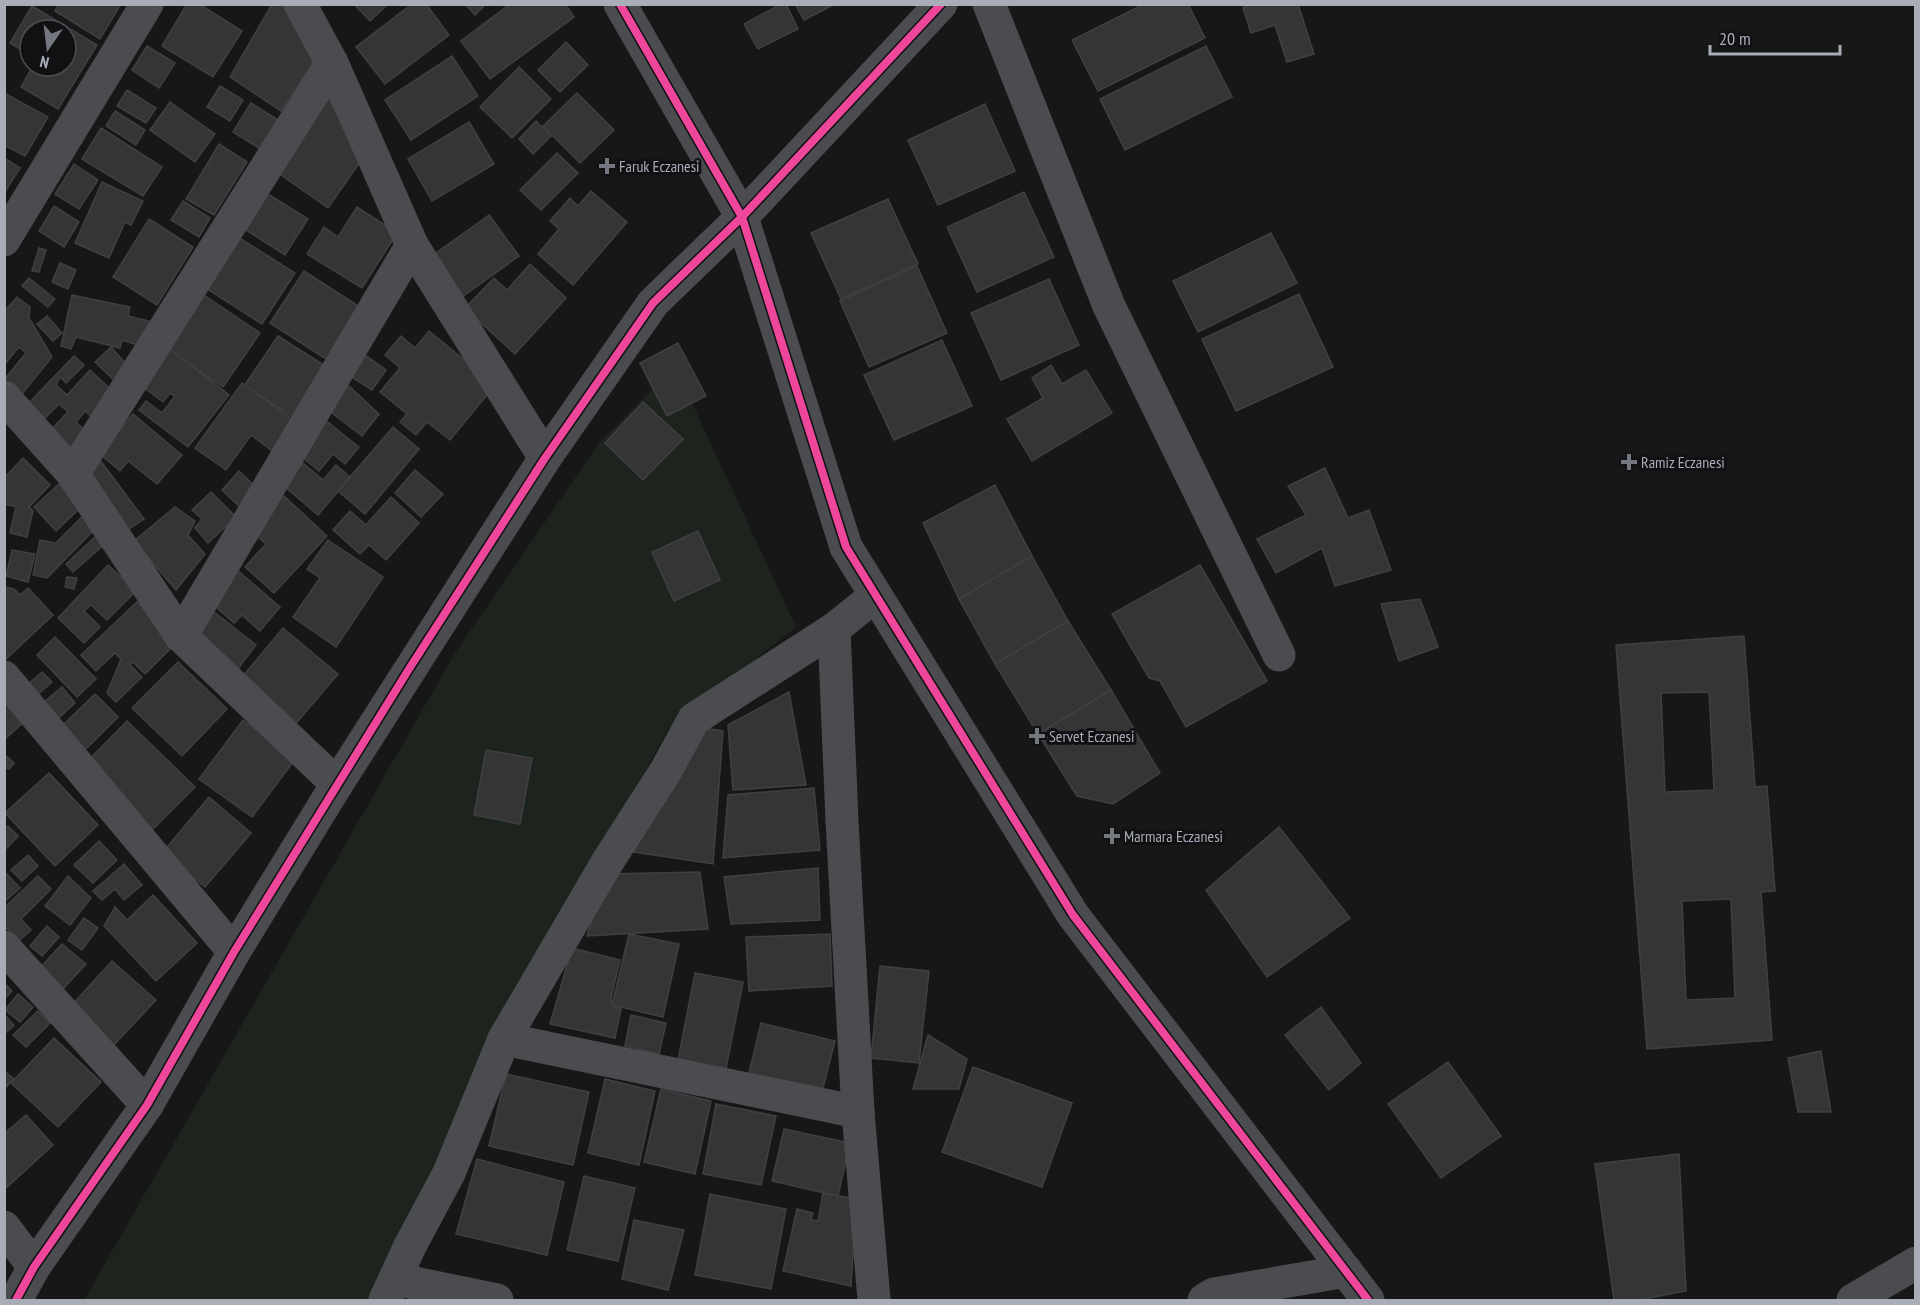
<svg xmlns="http://www.w3.org/2000/svg" width="1920" height="1305" font-family="'PT Sans Narrow',sans-serif">
<style>
.green{fill:#1d241e}
.building{fill:#353536;stroke:#3f4043;stroke-width:1.5;fill-rule:evenodd}
.lines{fill:none;stroke-linecap:round;stroke-linejoin:round}
.minor{stroke:#4b4c50;stroke-width:33}
.tertiary{stroke:#4b4c50;stroke-width:33}
.cycleway-casing{stroke:#111113;stroke-width:11}
.cycleway{stroke:#ed469a;stroke-width:8}
.poi-dot{fill:#757880;stroke:#111113;stroke-width:2}
.labels{text-anchor:middle;dominant-baseline:central;stroke-width:6;stroke-linejoin:round;paint-order:stroke}
.poi-label{font-size:16px;fill:#a8adb8;stroke:#111113;text-anchor:start}
</style>
<rect width="100%" height="100%" fill="#171717"/>
<polygon class="green" points="659,382 687,392 796,627 668,729 605,845 373,1300 84,1300 455,653 599,443"/>
<g class="building">
<polygon points="59,4 121,4 100,39 55,11"/>
<polygon points="187,4 199,4 242,31 213,77 162,46"/>
<polygon points="272,4 290,4 316,58 281,111 230,77"/>
<polygon points="354,4 388,4 370,21"/>
<polygon points="412,4 426,4 449,35 385,84 356,47"/>
<polygon points="465,4 486,4 475,15"/>
<polygon points="510,4 565,4 574,17 490,79 461,41"/>
<polygon points="781,4 786,4 798,29 758,49 744,24"/>
<polygon points="795,4 835,4 804,20"/>
<polygon points="1144,4 1188,4 1205,38 1098,91 1072,40"/>
<polygon points="1253,4 1298,4 1314,54 1287,62 1275,25 1251,33 1243,8"/>
<polygon points="32,6 97,45 58,109 21,87 33,66 66,66 66,30 30,30 30,55 10,43"/>
<polygon points="566,42 588,65 560,92 538,70"/>
<polygon points="147,46 175,63 159,88 132,70"/>
<polygon points="1206,46 1232,97 1125,150 1100,99"/>
<polygon points="452,56 478,96 411,140 385,100"/>
<polygon points="519,67 551,99 512,138 480,107"/>
<polygon points="220,86 243,100 230,121 207,107"/>
<polygon points="127,90 156,108 146,123 117,106"/>
<polygon points="4,93 48,117 25,156 4,145"/>
<polygon points="577,93 614,130 580,163 543,126"/>
<polygon points="329,98 360,162 328,208 277,172"/>
<polygon points="170,102 215,134 195,162 150,130"/>
<polygon points="251,103 278,120 260,149 233,132"/>
<polygon points="985,104 1015,171 938,205 908,140"/>
<polygon points="115,111 145,130 136,145 106,126"/>
<polygon points="536,121 551,136 533,154 519,139"/>
<polygon points="469,122 494,164 432,201 408,159"/>
<polygon points="101,128 162,167 143,196 82,159"/>
<polygon points="219,144 247,162 214,215 186,199"/>
<polygon points="557,153 578,173 541,210 520,190"/>
<polygon points="4,158 20,168 5,192 4,192"/>
<polygon points="74,164 98,180 79,209 55,194"/>
<polygon points="102,182 143,201 131,225 125,222 109,258 75,243"/>
<polygon points="591,191 627,222 573,285 538,254 559,229 550,221 570,198 578,206"/>
<polygon points="1024,192 1054,257 977,292 947,227"/>
<polygon points="268,194 308,219 285,255 246,230"/>
<polygon points="888,199 918,264 841,299 811,233"/>
<polygon points="183,201 210,218 199,237 171,220"/>
<polygon points="54,206 79,222 64,247 39,231"/>
<polygon points="357,207 397,233 362,288 307,254 324,227 338,237"/>
<polygon points="489,215 519,256 462,297 432,256"/>
<polygon points="149,219 193,247 157,305 113,277"/>
<polygon points="1271,233 1297,283 1198,332 1173,281"/>
<polygon points="233,234 295,273 262,324 201,285"/>
<polygon points="39,248 46,250 39,272 32,271"/>
<polygon points="60,263 76,270 68,289 52,282"/>
<polygon points="530,264 566,298 515,354 465,308 494,278 507,290"/>
<polygon points="917,266 947,333 869,367 840,301"/>
<polygon points="304,271 363,309 329,361 270,323"/>
<polygon points="29,278 55,299 48,307 22,286"/>
<polygon points="1049,279 1079,345 1001,380 971,313"/>
<polygon points="201,293 260,333 223,387 164,347"/>
<polygon points="1299,294 1333,367 1236,411 1202,339"/>
<polygon points="72,295 130,307 128,316 153,322 147,348 122,340 120,348 76,337 71,349 61,346"/>
<polygon points="17,297 30,307 29,318 52,357 22,394 4,380 26,353 19,347 4,365 4,312"/>
<polygon points="47,316 62,333 53,341 37,324"/>
<polygon points="429,331 495,385 450,440 427,422 416,435 400,422 407,414 380,392 400,368 385,355 401,336 415,348"/>
<polygon points="278,336 330,369 298,420 244,386"/>
<polygon points="942,340 972,406 894,440 864,375"/>
<polygon points="678,343 706,396 667,416 640,363"/>
<polygon points="166,346 229,395 188,447 139,410 146,401 162,413 175,396 170,393 163,402 138,383"/>
<polygon points="111,347 133,372 119,385 95,362"/>
<polygon points="357,349 386,370 372,390 342,371"/>
<polygon points="74,356 84,365 66,383 60,377 56,385 67,395 90,370 119,397 96,421 85,411 76,422 86,432 66,453 47,434 68,412 59,404 39,424 23,409"/>
<polygon points="1051,365 1062,384 1086,370 1112,413 1032,461 1007,419 1043,398 1032,378"/>
<polygon points="242,383 297,423 275,453 251,435 226,470 195,448"/>
<polygon points="349,386 379,414 362,436 328,410"/>
<polygon points="643,402 683,439 643,480 605,443"/>
<polygon points="133,414 182,455 157,484 128,461 120,471 100,454"/>
<polygon points="324,419 359,447 345,464 333,454 319,471 297,453"/>
<polygon points="393,427 419,449 365,514 338,491"/>
<polygon points="23,458 50,485 29,507 33,511 27,537 10,533 16,507 4,504 4,478"/>
<polygon points="100,460 144,519 126,531 81,475"/>
<polygon points="303,463 323,480 336,465 350,477 318,515 284,486"/>
<polygon points="1325,468 1348,518 1369,510 1391,570 1335,586 1322,548 1276,573 1257,539 1306,515 1288,486"/>
<polygon points="415,470 443,494 421,517 395,493"/>
<polygon points="239,471 261,492 243,510 222,490"/>
<polygon points="59,484 81,507 56,531 34,507"/>
<polygon points="995,485 1032,556 959,599 923,523"/>
<polygon points="211,492 236,517 208,543 195,528 202,519 192,510"/>
<polygon points="284,496 327,536 274,593 245,567 266,544 251,531"/>
<polygon points="391,497 419,523 386,560 369,545 360,554 333,530 350,511 366,525"/>
<polygon points="175,507 195,521 188,535 205,554 176,590 134,541"/>
<polygon points="84,515 97,527 47,578 33,575 40,540 56,543"/>
<polygon points="698,531 720,580 674,601 652,552"/>
<polygon points="97,535 105,544 73,572 66,564"/>
<polygon points="328,540 383,577 336,647 293,617 320,578 307,569"/>
<polygon points="12,550 35,554 28,582 6,576"/>
<polygon points="1032,556 1068,621 995,664 959,599"/>
<polygon points="108,565 136,591 107,620 91,605 84,611 100,627 84,643 58,618"/>
<polygon points="1200,565 1267,681 1186,727 1160,681 1149,678 1112,614"/>
<polygon points="236,569 280,607 260,631 242,615 234,623 209,601"/>
<polygon points="67,577 77,578 74,589 65,587"/>
<polygon points="5,587 14,589 20,595 28,588 53,615 5,660"/>
<polygon points="1420,599 1438,647 1399,661 1381,604"/>
<polygon points="137,602 177,642 145,674 133,662 130,665 142,677 116,702 107,693 121,659 115,653 96,671 81,655"/>
<polygon points="213,611 256,645 237,670 194,635"/>
<polygon points="1068,621 1111,690 1038,734 995,664"/>
<polygon points="283,628 338,674 293,727 239,681"/>
<path d="M 1744,636 L 1755,787 L 1767,786 L 1775,891 L 1761,892 L 1772,1040 L 1647,1049 L 1616,645 ZM 1709,692 L 1714,790 L 1665,792 L 1661,693 ZM 1731,899 L 1735,998 L 1686,1000 L 1682,901 Z"/>
<polygon points="55,637 96,679 77,697 37,655"/>
<polygon points="178,662 227,709 182,756 132,708"/>
<polygon points="42,672 52,682 33,699 24,688"/>
<polygon points="62,687 75,703 51,725 37,708"/>
<polygon points="1111,690 1160,773 1113,804 1077,796 1038,734"/>
<polygon points="789,692 806,785 733,790 728,725"/>
<polygon points="95,694 118,717 81,754 58,730"/>
<polygon points="4,703 26,720 5,739 4,739"/>
<polygon points="243,720 296,758 252,817 199,779"/>
<polygon points="127,721 195,787 149,833 81,768"/>
<polygon points="703,728 723,731 713,864 633,852"/>
<polygon points="486,750 532,758 520,824 474,815"/>
<polygon points="4,754 14,763 9,769 4,767"/>
<polygon points="49,773 98,825 55,866 5,813"/>
<polygon points="814,788 820,850 723,858 728,795"/>
<polygon points="209,797 251,833 205,887 163,852"/>
<polygon points="8,826 18,836 7,848 4,846 4,830"/>
<polygon points="1279,827 1350,918 1267,977 1206,890"/>
<polygon points="99,841 117,860 93,883 74,865"/>
<polygon points="28,855 38,866 22,881 11,870"/>
<polygon points="124,864 142,885 124,900 115,889 102,900 93,891"/>
<polygon points="818,868 820,920 731,924 724,877"/>
<polygon points="4,871 20,888 4,902"/>
<polygon points="700,872 708,929 587,936 605,874"/>
<polygon points="38,876 51,889 21,919 31,930 19,941 4,926 4,908"/>
<polygon points="68,876 91,898 70,925 45,906"/>
<polygon points="153,895 197,943 156,981 104,926 115,907 127,920"/>
<polygon points="84,918 98,928 82,950 68,940"/>
<polygon points="47,926 59,937 42,956 30,946"/>
<polygon points="629,934 679,944 663,1017 612,1005"/>
<polygon points="830,934 832,986 749,991 746,937"/>
<polygon points="62,944 86,964 62,990 39,969"/>
<polygon points="572,948 620,960 611,998 612,1005 621,1009 615,1038 550,1024"/>
<polygon points="112,961 156,1000 113,1046 70,1007"/>
<polygon points="880,966 929,971 919,1063 871,1058"/>
<polygon points="695,973 743,982 725,1074 677,1065"/>
<polygon points="4,983 12,991 4,999"/>
<polygon points="18,994 33,1007 20,1022 5,1010"/>
<polygon points="1321,1007 1361,1063 1329,1090 1285,1035"/>
<polygon points="38,1011 50,1023 26,1047 13,1035"/>
<polygon points="4,1014 14,1026 4,1034"/>
<polygon points="631,1015 666,1023 659,1054 625,1046"/>
<polygon points="761,1023 835,1041 822,1092 749,1073"/>
<polygon points="928,1035 967,1059 959,1089 913,1089"/>
<polygon points="54,1038 101,1082 58,1127 11,1083"/>
<polygon points="1821,1051 1831,1112 1798,1112 1788,1058"/>
<polygon points="1448,1062 1501,1136 1441,1178 1388,1104"/>
<polygon points="973,1067 1072,1103 1042,1187 942,1152"/>
<polygon points="4,1071 14,1079 4,1089"/>
<polygon points="506,1074 589,1092 573,1165 489,1146"/>
<polygon points="605,1079 655,1091 639,1165 588,1153"/>
<polygon points="661,1089 711,1101 695,1174 644,1162"/>
<polygon points="716,1104 776,1116 761,1185 703,1174"/>
<polygon points="26,1115 53,1145 6,1188 4,1134"/>
<polygon points="784,1129 850,1143 838,1196 772,1181"/>
<polygon points="1679,1154 1686,1291 1639,1300 1614,1300 1595,1164"/>
<polygon points="477,1159 564,1182 547,1255 456,1234"/>
<polygon points="584,1176 635,1188 618,1261 567,1250"/>
<polygon points="823,1193 856,1199 851,1286 783,1271 797,1209 813,1213 811,1220 818,1221"/>
<polygon points="710,1194 786,1209 771,1289 695,1275"/>
<polygon points="634,1220 684,1230 668,1290 622,1279"/>
</g>
<g class="lines">
<g class="minor">
<polyline points="300,4 332,63 412,245 545,458"/>
<polyline points="989,4 1109,306 1279,655"/>
<polyline points="742,217 941,4"/>
<polyline points="4,240 147,4"/>
<polyline points="4,397 73,474 181,636 337,784"/>
<polyline points="73,474 332,63"/>
<polyline points="834,629 842,821 858,1112 874,1300"/>
<polyline points="181,636 412,245"/>
<polyline points="4,677 234,952"/>
<polyline points="4,947 147,1105"/>
<polyline points="504,1039 858,1112"/>
<polyline points="4,1227 34,1267"/>
<polyline points="395,1279 497,1300"/>
<polyline points="385,1300 410,1246 449,1173 504,1039 608,861 665,772 694,719 834,629 875,596"/>
<polyline points="1204,1300 1214,1294 1346,1271"/>
<polyline points="1853,1300 1916,1263"/>
</g>
<g class="tertiary">
<polyline points="620,4 742,217 846,547 1073,915 1368,1300"/>
<polyline points="16,1300 34,1267 147,1105 234,952 337,784 545,458 653,303 742,217"/>
</g>
<g class="cycleway-casing">
<g id="cycleway">
<polyline points="620,4 742,217 846,547 1073,915 1368,1300"/>
<polyline points="16,1300 34,1267 147,1105 234,952 409,669 545,458 653,303 742,217 941,4"/>
</g>
</g>
<use href="#cycleway" class="cycleway"/>
</g>
<g class="poi-dot">
<path d="M604 157h6v6h6v6h-6v6h-6v-6h-6v-6h6z"/>
<path d="M1626 453h6v6h6v6h-6v6h-6v-6h-6v-6h6z"/>
<path d="M1034 727h6v6h6v6h-6v6h-6v-6h-6v-6h6z"/>
<path d="M1109 827h6v6h6v6h-6v6h-6v-6h-6v-6h6z"/>
</g>
<g class="labels">
<g class="poi-label">
<text x="619" y="166">Faruk Eczanesi</text>
<text x="1641" y="462">Ramiz Eczanesi</text>
<text x="1049" y="736">Servet Eczanesi</text>
<text x="1124" y="836">Marmara Eczanesi</text>
</g>
</g>
<rect width="1920" height="1305" fill="none" stroke="#a8adb8" stroke-width="12"/>
<g transform="translate(48 48) rotate(194)"><circle r="28" fill="#111113" stroke="#4d4f55" stroke-width="1.5"/>
<path d="M0-4.5L10 22L0 15L-10 22Z" fill="#757880"/>
<text y="-9" font-size="16" font-weight="bold" text-anchor="middle" fill="#a8adb8">N</text>
</g>
<path d="M1710 45v9h130v-9" fill="none" stroke="#a8adb8" stroke-width="3"/>
<text x="1719" y="45" font-size="18" fill="#a8adb8" stroke="#111113" stroke-width="4.5" paint-order="stroke">20 m</text>
</svg>
